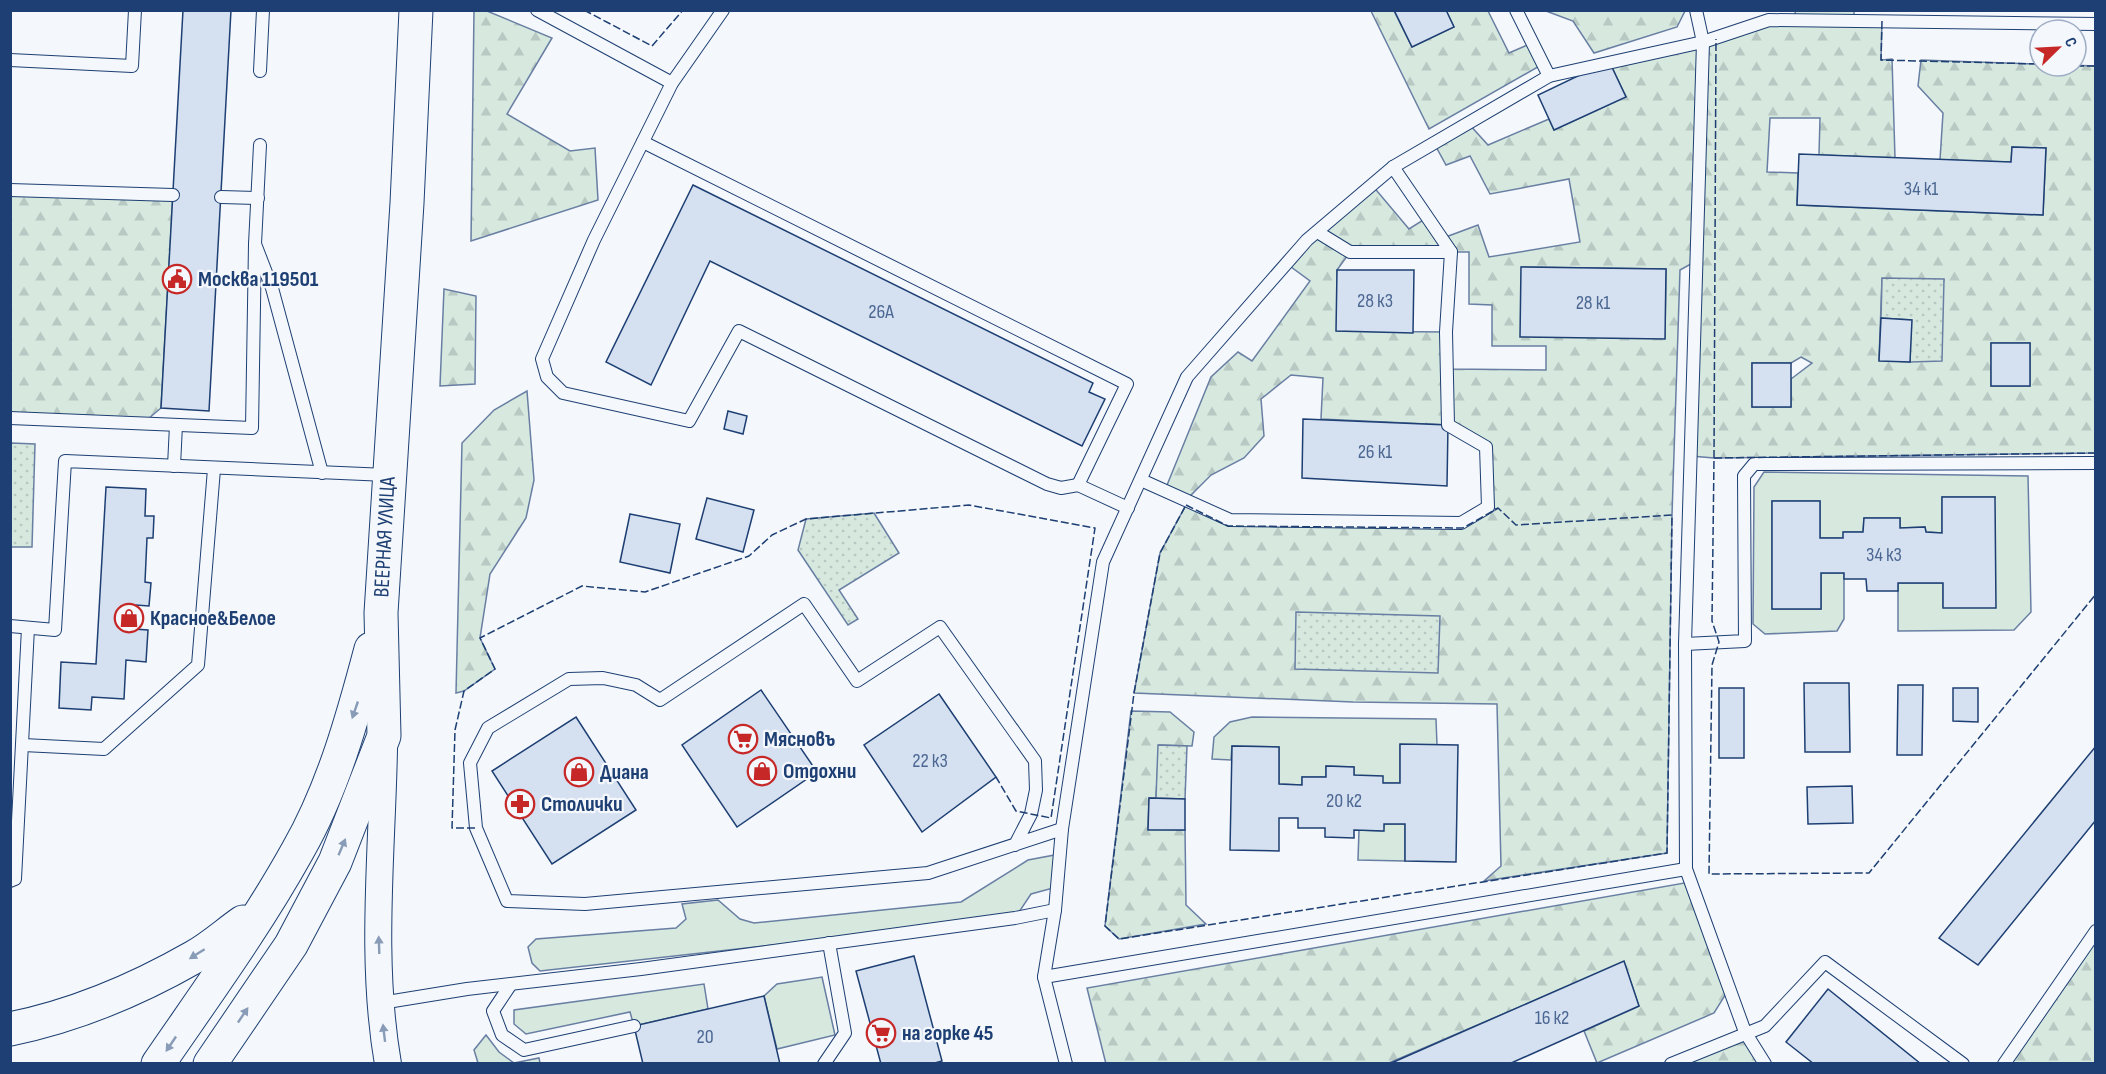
<svg xmlns="http://www.w3.org/2000/svg" width="2106" height="1074" font-family="'Sofia Sans Condensed',sans-serif">
<style>
.grass{fill:#d7e8df;stroke:#687fa3;stroke-width:1.5}
.forest{fill:url(#forest-firs);stroke:#687fa3;stroke-width:1.5;fill-rule:evenodd}
.park{fill:url(#park-dots);stroke:#687fa3;stroke-width:1.5}
.building{fill:#d5e0f0;stroke:#1d3f73;stroke-width:1.5}
.lines{fill:none;stroke-linecap:round;stroke-linejoin:round}
.lane-casing{stroke:#1d3f73;stroke-width:14}
.street-casing{stroke:#1d3f73;stroke-width:28}
.secondary-casing{stroke:#1d3f73;stroke-width:35}
.lane{stroke:#f4f7fb;stroke-width:12}
.street{stroke:#f4f7fb;stroke-width:26}
.secondary{stroke:#f4f7fb;stroke-width:33}
.fence{stroke:#1d3f73;stroke-width:1.5;stroke-dasharray:8 3;stroke-linecap:butt}
.oneway{fill:#889bb7}
.labels{text-anchor:middle;dominant-baseline:central;stroke-width:4.5;stroke-linejoin:round;paint-order:stroke}
.number-label{font-size:20px;fill:#4b6792}
.poi-label{font-size:22px;font-weight:bold;fill:#1d3f73;stroke:#f4f7fb;text-anchor:start}
.street-label{font-size:22px;fill:#1d3f73;stroke:#f4f7fb}
</style>
<defs>
<pattern id="forest-firs" width="22" height="20" patternUnits="userSpaceOnUse" patternTransform="scale(1.5)"><rect width="22" height="20" fill="#d7e8df"/><path d="M5 1l3.5 6h-7zM16 11l3.5 6h-7z" fill="#b8c8c3"/></pattern>
<pattern id="park-dots" width="8" height="8" patternUnits="userSpaceOnUse" patternTransform="scale(1.5)"><rect width="8" height="8" fill="#d7e8df"/><path d="M2 2h.1M6 6h.1" fill="none" stroke="#b8c8c3" stroke-width="1.8" stroke-linecap="round"/></pattern>
</defs>
<rect width="100%" height="100%" fill="#f4f7fb"/>
<g class="grass">
<polygon points="1764,472 2028,476 2031,612 2014,630 1898,631 1898,583 1943,583 1943,607 1995,497 1942,497 1942,533 1926,532 1925,527 1900,528 1900,518 1864,518 1863,532 1844,532 1843,538 1820,538 1820,501 1772,501 1772,609 1821,609 1821,573 1844,573 1844,619 1837,631 1765,634 1753,624 1754,487"/>
<polygon points="1252,717 1436,719 1437,745 1400,745 1400,783 1383,783 1354,775 1354,767 1326,766 1326,777 1302,777 1302,785 1279,784 1279,747 1232,746 1231,760 1212,759 1214,737 1230,722"/>
<polygon points="1384,824 1405,824 1405,861 1358,860 1359,830 1383,831"/>
<polygon points="1060,854 1057,887 1031,894 1015,918 540,971 532,963 528,947 536,939 676,928 686,919 682,904 718,900 740,919 754,923 961,902 1028,860"/>
<polygon points="822,977 835,1035 777,1049 764,996 777,984"/>
<polygon points="704,984 708,1009 634,1026 630,1012 526,1034 514,1024 514,1010"/>
<polygon points="486,1035 499,1052 514,1063 539,1058 540,1063 478,1063 474,1050"/>
</g>
<g class="forest">
<polygon points="474,11 487,11 552,38 507,114 570,151 595,148 598,200 471,241"/>
<polygon points="1371,11 1394,11 1412,47 1454,27 1446,11 1488,11 1509,53 1532,43 1543,64 1429,129"/>
<polygon points="1546,11 1685,11 1677,27 1594,53 1573,21"/>
<path d="M 1795,11 L 1854,11 L 1854,20 L 1882,20 L 1881,60 L 1892,59 L 1895,158 L 1819,155 L 1820,118 L 1770,118 L 1767,172 L 1798,173 L 1797,205 L 2043,215 L 2046,148 L 2012,147 L 2011,162 L 1940,160 L 1943,113 L 1918,86 L 1921,60 L 2095,66 L 2095,453 L 1714,458 L 1691,456 L 1696,261 L 1680,270 L 1672,515 L 1667,853 L 1484,881 L 1501,866 L 1497,704 L 1353,702 L 1134,693 L 1160,553 L 1186,505 L 1228,526 L 1463,528 L 1497,509 L 1488,507 L 1486,447 L 1448,425 L 1321,419 L 1323,378 L 1291,375 L 1261,399 L 1264,436 L 1244,458 L 1211,475 L 1187,499 L 1165,490 L 1211,377 L 1238,352 L 1252,361 L 1310,281 L 1287,264 L 1372,185 L 1409,229 L 1428,217 L 1443,238 L 1478,225 L 1489,257 L 1580,242 L 1569,179 L 1490,194 L 1470,156 L 1446,165 L 1434,143 L 1468,123 L 1488,145 L 1549,119 L 1554,130 L 1626,97 L 1609,61 L 1769,20 L 1796,20 ZM 1350,252 L 1469,252 L 1469,304 L 1492,305 L 1492,346 L 1546,346 L 1546,370 L 1447,369 L 1446,332 L 1337,331 L 1337,270 ZM 1521,267 L 1666,269 L 1665,338 ZM 1882,279 L 1944,280 L 1910,362 L 1879,360 ZM 1991,343 L 2030,343 L 2030,386 L 1991,386 ZM 1801,357 L 1812,363 L 1791,379 L 1791,407 L 1752,407 L 1752,363 L 1791,363 Z"/>
<polygon points="11,192 173,195 161,408 142,424 11,418"/>
<polygon points="444,289 476,296 475,384 440,386"/>
<polygon points="527,391 534,480 526,518 490,574 480,638 495,669 464,691 456,693 462,443 494,410"/>
<polygon points="1131,711 1170,712 1194,732 1192,746 1159,745 1156,798 1149,798 1148,829 1185,830 1186,905 1206,924 1119,939 1105,926"/>
<polygon points="1690,882 1729,989 1714,1013 1597,1063 1584,1031 1639,1006 1624,962 1389,1063 1106,1064 1087,988"/>
<polygon points="2095,931 2095,1063 2004,1064"/>
<polygon points="1745,1032 1765,1064 1671,1064"/>
</g>
<g class="park">
<polygon points="1882,278 1944,279 1942,361 1910,362 1911,320 1881,318"/>
<polygon points="11,443 35,444 32,547 11,547"/>
<polygon points="874,513 899,553 839,590 858,619 848,625 798,550 806,519"/>
<polygon points="1296,612 1440,616 1438,673 1295,669"/>
<polygon points="1158,745 1187,746 1185,799 1156,798"/>
</g>
<g class="building">
<polygon points="183,10 231,10 209,411 161,408"/>
<polygon points="1394,10 1446,10 1454,27 1412,47"/>
<polygon points="1609,61 1626,97 1554,130 1538,95"/>
<polygon points="2012,147 2046,148 2043,215 1797,205 1799,154 2011,162"/>
<polygon points="693,185 1093,383 1089,392 1105,399 1082,446 710,261 651,385 606,362"/>
<polygon points="1521,267 1666,269 1665,339 1520,337"/>
<polygon points="1337,270 1414,270 1413,333 1336,331"/>
<polygon points="1881,318 1912,320 1910,362 1879,361"/>
<rect x="1991" y="343" width="39" height="43"/>
<rect x="1752" y="363" width="39" height="44"/>
<polygon points="728,411 747,416 743,434 724,429"/>
<polygon points="1303,419 1448,425 1447,486 1302,478"/>
<polygon points="106,487 146,489 145,516 154,516 153,538 147,538 145,582 151,583 149,606 136,605 134,629 148,630 146,662 126,660 124,699 92,697 91,710 59,708 61,662 96,664"/>
<polygon points="1942,497 1995,497 1996,608 1943,608 1943,583 1898,583 1898,591 1867,591 1866,579 1844,579 1844,573 1821,573 1821,609 1772,609 1772,501 1820,501 1820,538 1843,538 1843,532 1863,532 1864,518 1900,518 1900,528 1925,527 1926,532 1942,533"/>
<polygon points="707,498 754,510 743,552 696,539"/>
<polygon points="630,514 680,524 670,573 620,562"/>
<polygon points="1804,683 1849,683 1850,752 1805,752"/>
<polygon points="1898,685 1923,685 1922,755 1897,755"/>
<rect x="1719" y="688" width="25" height="70"/>
<polygon points="1953,688 1978,688 1978,722 1953,721"/>
<polygon points="761,690 817,772 737,827 682,745"/>
<polygon points="939,694 996,777 922,832 864,745"/>
<polygon points="576,717 636,810 552,864 492,771"/>
<polygon points="1400,744 1458,745 1456,862 1405,861 1405,824 1384,824 1384,831 1354,830 1354,838 1325,837 1325,828 1298,828 1298,818 1279,818 1279,851 1230,850 1232,746 1279,747 1279,784 1302,785 1302,777 1326,777 1326,766 1354,767 1354,775 1383,776 1383,783 1400,783"/>
<polygon points="2096,746 2096,820 1978,965 1939,938"/>
<polygon points="1852,786 1853,823 1808,824 1807,787"/>
<polygon points="1149,798 1185,799 1185,830 1148,830"/>
<polygon points="914,956 942,1061 931,1064 881,1064 856,971"/>
<polygon points="1624,961 1639,1006 1509,1064 1389,1064"/>
<polygon points="1828,989 1921,1064 1814,1064 1786,1042"/>
<polygon points="764,996 780,1064 643,1064 634,1026"/>
</g>
<g class="lines">
<g class="lane-casing">
<g id="lane">
<polyline points="537,10 672,83"/>
<polyline points="723,10 672,83 594,240 542,359 547,377 563,393 689,421 739,331 1047,484 1061,488 1078,485 1128,508"/>
<polyline points="1516,10 1549,76"/>
<polyline points="1696,10 1703,42 1685,644 1686,869 1745,1032 1765,1064"/>
<polyline points="10,60 132,66 135,10"/>
<polyline points="260,71 263,10"/>
<polyline points="643,142 1127,384 1078,485"/>
<polyline points="260,145 255,244 272,288 322,473"/>
<polyline points="10,190 173,195"/>
<polyline points="221,197 258,198"/>
<polyline points="1319,233 1350,252 1451,252"/>
<polyline points="10,418 252,428 255,244"/>
<polyline points="174,466 176,425"/>
<polyline points="1141,480 1230,520 1461,523 1488,507 1486,447 1448,425 1446,332 1451,252 1393,167"/>
<polyline points="10,626 55,630 65,461 387,475"/>
<polyline points="1685,644 1745,641 1744,476 1754,464 2096,463"/>
<polyline points="23,745 104,749 198,665 214,469"/>
<polyline points="1015,845 1031,814 1036,790 1035,761 940,627 857,681 804,604 660,700 636,685 603,678 569,679 488,728 470,763 476,828 507,901 585,904 928,873 1062,829"/>
<polyline points="10,881 15,879 28,628"/>
<polyline points="1044,977 1686,869"/>
<polyline points="511,984 493,1011 502,1035 524,1050 634,1026"/>
<polyline points="381,1003 467,989 641,969 1015,918 1055,910"/>
<polyline points="824,1064 845,1033 829,943"/>
<polyline points="1066,1064 1044,977 1055,910 1062,829 1103,562 1187,377 1307,240 1393,167 1549,76 1703,42 1769,20 2096,24"/>
<polyline points="1671,1064 1765,1026 1825,962 1963,1064"/>
<polyline points="2004,1064 2096,931"/>
</g>
</g>
<g class="street-casing">
<path id="street" d="M 384,749 C 382,854 370,960 388,1064"/>
</g>
<g class="secondary-casing">
<g id="secondary">
<path d="M 10,1029 C 74,1016 138,989 194,957 C 212,947 227,933 243,922"/>
<path d="M 158,1064 C 206,994 257,924 298,850 C 333,789 353,717 371,649"/>
<polyline points="210,1064 291,945 335,862 384,736 381,613 407,203 416,10"/>
</g>
</g>
<use href="#lane" class="lane"/>
<use href="#street" class="street"/>
<use href="#secondary" class="secondary"/>
<g class="fence">
<polyline points="584,10 652,46 683,10"/>
<polyline points="1882,21 1881,60 2040,64"/>
<polyline points="2076,66 2096,66"/>
<polyline points="2096,453 1714,458 1712,621 1719,642 1712,665 1709,874 1869,873 2096,594"/>
<polyline points="1714,458 1716,39"/>
<polygon points="1186,505 1228,526 1463,528 1498,508 1516,525 1672,515 1667,853 1119,939 1105,926 1134,693 1160,553"/>
<polyline points="475,828 452,828 455,730 464,691 495,669 480,638 582,586 645,592 749,556 772,535 806,519 969,505 1095,528 1051,818 1016,811 996,777"/>
</g>
</g>
<defs><path id="oneway-solid" d="M-6-.8H1V-3.2L6.5 0L1 3.2V.8H-6Z" transform="scale(1.5)"/></defs>
<g class="oneway">
<use href="#oneway-solid" transform="translate(355 710) rotate(109)"/>
<use href="#oneway-solid" transform="translate(342 847) rotate(-67)"/>
<use href="#oneway-solid" transform="translate(379 945) rotate(-92)"/>
<use href="#oneway-solid" transform="translate(197 954) rotate(148)"/>
<use href="#oneway-solid" transform="translate(243 1015) rotate(-56)"/>
<use href="#oneway-solid" transform="translate(384 1033) rotate(-97)"/>
<use href="#oneway-solid" transform="translate(171 1044) rotate(124)"/>
</g>
<defs>
<g id="civic-ring" transform="scale(1.5)"><circle r="9.5" fill="#f4f7fb" stroke="#c62828" stroke-width="1.5"/><path d="M-.6-6.5H3V-4.5H.6V-3L4-1V1h2V6H-6V1h2V-1L-.6-3ZM-1.2 2.5V6h2.4V2.5Z" fill="#c62828"/></g>
<g id="shop-ring" transform="scale(1.5)"><circle r="9.5" fill="#f4f7fb" stroke="#c62828" stroke-width="1.5"/><path d="M-5-2.5h2.3a2.7 3.5 0 0 1 5.4 0H5L5.5 6h-11ZM-1.5-2.5h3a1.5 2.3 0 0 0-3 0Z" fill="#c62828"/></g>
<g id="supermarket-ring" transform="scale(1.5)"><circle r="9.5" fill="#f4f7fb" stroke="#c62828" stroke-width="1.5"/><path d="M-6-5.5h2.5l.6 2H6L4.5 2H-2.5L-4.4-4H-6ZM-1.5 3.2a1.3 1.3 0 1 0 .1 0ZM3 3.2a1.3 1.3 0 1 0 .1 0Z" fill="#c62828"/></g>
<g id="pharmacy-ring" transform="scale(1.5)"><circle r="9.5" fill="#f4f7fb" stroke="#c62828" stroke-width="1.5"/><path d="M-2-6h4v4h4v4h-4v4h-4v-4h-4v-4h4Z" fill="#c62828"/></g>
</defs>
<g fill-rule="evenodd">
<use href="#civic-ring" x="177" y="279"/>
<use href="#shop-ring" x="129" y="618"/>
<use href="#supermarket-ring" x="743" y="739"/>
<use href="#shop-ring" x="762" y="771"/>
<use href="#shop-ring" x="579" y="772"/>
<use href="#pharmacy-ring" x="520" y="804"/>
<use href="#supermarket-ring" x="881" y="1033"/>
</g>
<g class="labels">
<g class="number-label">
<text x="1921" y="189">34 к1</text>
<text x="1375" y="301">28 к3</text>
<text x="1593" y="303">28 к1</text>
<text x="881" y="312">26А</text>
<text x="1375" y="452">26 к1</text>
<text x="1884" y="555">34 к3</text>
<text x="930" y="761">22 к3</text>
<text x="1344" y="801">20 к2</text>
<text x="1552" y="1018">16 к2</text>
<text x="705" y="1037">20</text>
</g>
<g class="poi-label">
<text x="198" y="279">Москва 119501</text>
<text x="150" y="618">Красное&amp;Белое</text>
<text x="764" y="739">Мясновъ</text>
<text x="783" y="771">Отдохни</text>
<text x="600" y="772">Диана</text>
<text x="541" y="804">Столички</text>
<text x="902" y="1033">на горке 45</text>
</g>
<g class="street-label">
<text transform="translate(385 537) rotate(-87)">ВЕЕРНАЯ УЛИЦА</text>
</g>
</g>
<rect width="2106" height="1074" fill="none" stroke="#1d3f73" stroke-width="24"/>
<g transform="translate(2058 48) rotate(66)"><circle r="28" fill="#f4f7fb" stroke="#9eadc5" stroke-width="1.5"/>
<path d="M0-4.5L10 22L0 15L-10 22Z" fill="#c62828"/>
<text y="-9" font-size="16" font-weight="bold" text-anchor="middle" fill="#1d3f73">С</text>
</g>
</svg>
